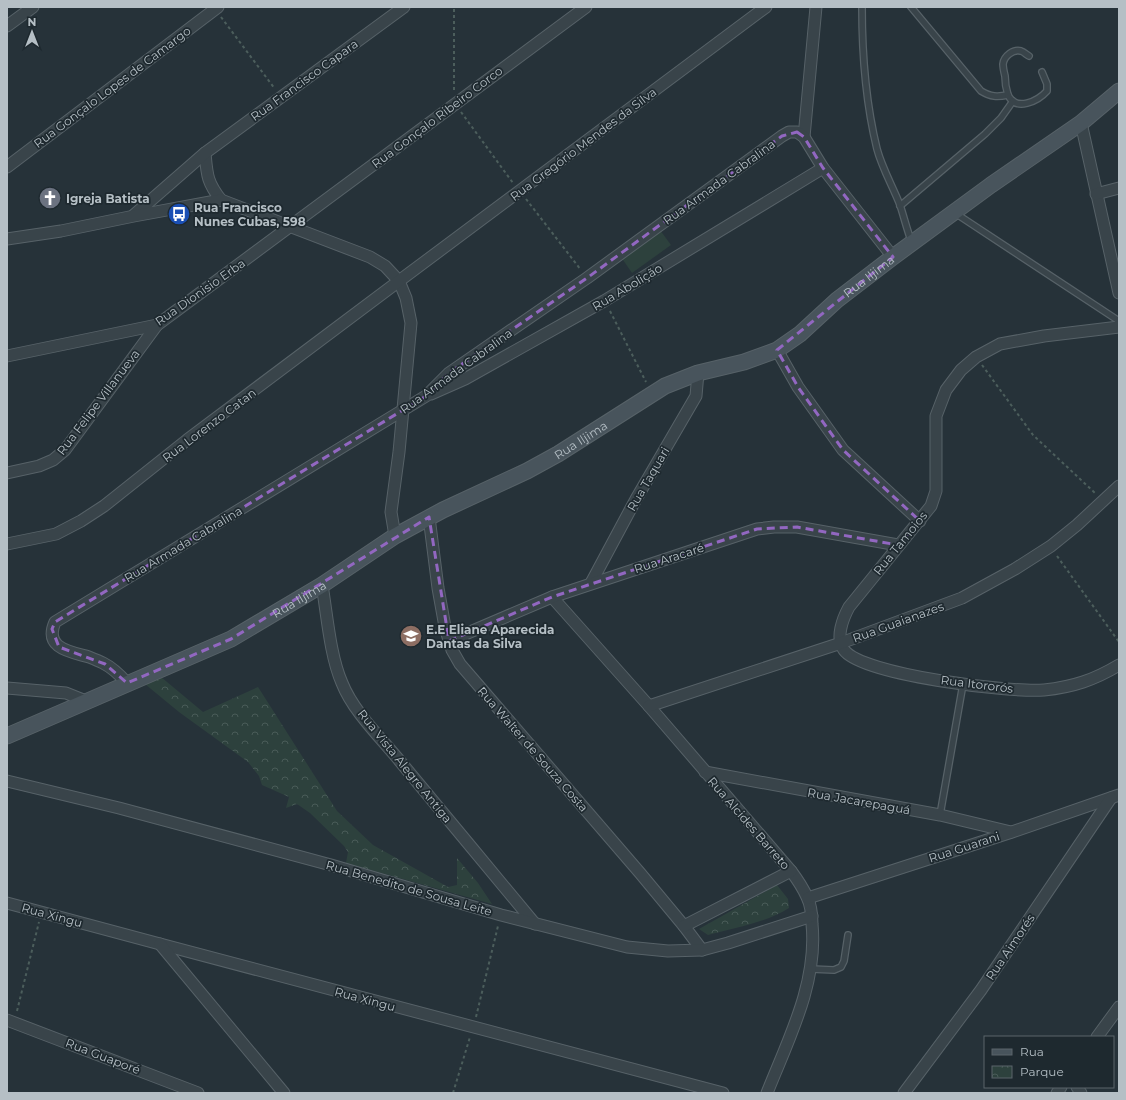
<svg xmlns="http://www.w3.org/2000/svg" width="1126" height="1100" font-family="Montserrat,sans-serif">
<style>
.park{fill:url(#park-crowns)}
.pitch{fill:#2d413d}
.lines{fill:none;stroke-linecap:round;stroke-linejoin:round}
.lane-casing{stroke:#576268;stroke-width:8}
.street-casing{stroke:#576268;stroke-width:13}
.secondary-casing{stroke:#576268;stroke-width:17}
.path{stroke:#4c5e5c;stroke-width:2;stroke-dasharray:3 3;stroke-linecap:butt}
.lane{stroke:#39444a;stroke-width:5.5}
.street{stroke:#39444a;stroke-width:11}
.secondary{stroke:#48545c;stroke-width:15}
.marked{fill:none;stroke:#9267c1;stroke-width:3;stroke-dasharray:8 5;stroke-linejoin:round}
.labels{text-anchor:middle;dominant-baseline:central;stroke-width:3.5;stroke-linejoin:round;paint-order:stroke}
.street-label{font-size:12px;fill:#b5bfc5;stroke:#1e292f}
.poi-label{font-size:12px;font-weight:bold;fill:#b5bfc5;stroke:#1e292f;text-anchor:start}
</style>
<defs>
<pattern id="park-crowns" width="20" height="18" patternUnits="userSpaceOnUse"><rect width="20" height="18" fill="#2d413d"/><path d="M2 6a3 3 0 1 1 6 0M12 15a3 3 0 1 1 6 0" fill="none" stroke="#495b58"/></pattern>
</defs>
<rect width="100%" height="100%" fill="#263239"/>
<g class="park">
<polygon points="161,677 203,712 258,687 337,811 373,845 448,887 457,885 457,858 478,883 492,904 346,863 348,852 344,846 310,813 297,804 286,808 289,797 262,785 259,776 248,762 179,712 145,684"/>
<path d="M 777,885 L 788,899 L 789,908 C 765,923 734,928 708,935 L 699,929 Z"/>
</g>
<polygon class="pitch" points="660,230 671,245 632,273 621,257"/>
<g class="lines">
<g class="lane-casing">
<g id="lane">
<path d="M 862,7 C 862,53 866,104 877,149 C 882,168 893,187 900,205 C 904,217 907,230 912,243"/>
<path d="M 911,7 L 981,91 C 991,97 997,97 1008,95"/>
<path d="M 1029,56 C 1027,55 1024,52 1021,51 C 1013,49 1004,56 1003,64 C 1003,68 1004,72 1005,76 C 1005,82 1006,89 1008,95 C 1016,112 1038,101 1047,91 L 1047,84 L 1042,72"/>
<polyline points="900,206 985,134 1001,118 1013,101"/>
<polyline points="955,213 1119,321"/>
<polyline points="940,815 963,684"/>
<polyline points="811,969 834,970 841,967 844,961 848,935"/>
</g>
</g>
<g class="street-casing">
<g id="street">
<polyline points="7,26 33,7"/>
<polyline points="1081,123 1119,293"/>
<polyline points="804,137 816,7"/>
<path d="M 205,153 C 207,175 207,182 221,200"/>
<polyline points="7,167 218,7"/>
<polyline points="1096,194 1119,188"/>
<polyline points="134,215 205,153 404,7"/>
<polyline points="7,239 61,231 134,216 221,200 370,257 385,266 399,281 406,298 411,323 399,452 391,512 395,536"/>
<path d="M 1119,327 L 1044,336 L 1000,344 L 976,357 L 961,370 L 946,390 L 936,416 L 936,491 L 931,506 L 849,607 C 843,618 835,638 844,650 C 862,675 1012,693 1044,690 C 1073,687 1094,680 1119,665"/>
<polyline points="777,350 798,387 843,450 920,521"/>
<polyline points="7,356 157,325 586,7"/>
<polyline points="431,394 465,379 604,301 823,168"/>
<polyline points="7,473 39,466 53,460 65,450 157,325"/>
<polyline points="429,517 438,588 445,627 452,650 460,664 640,873 684,926 702,950"/>
<polyline points="7,544 56,534 81,521 104,506 187,440 399,281 766,7"/>
<polyline points="591,583 636,499 696,396 698,373"/>
<path d="M 322,585 C 327,614 330,656 342,683 C 353,711 380,737 399,760 C 444,815 490,869 535,924"/>
<path d="M 552,597 L 649,706 L 791,871 C 797,879 803,888 807,897 C 811,905 812,915 812,924 C 818,983 788,1040 767,1093"/>
<polyline points="449,641 552,597 757,529 774,527 797,527 898,545"/>
<path d="M 127,683 C 120,675 113,668 103,663 C 99,661 94,659 89,657 C 72,652 43,649 55,622 L 426,396 L 449,373 L 587,278 L 782,136 L 789,132 L 797,132 L 804,137 L 823,168 L 893,257"/>
<polyline points="7,688 66,693 86,701"/>
<polyline points="649,706 841,643 962,598 1015,569 1051,546 1077,525 1119,486"/>
<polyline points="705,772 940,815 1011,832"/>
<polyline points="7,781 119,808 331,865 501,915 627,947 668,951 702,950 728,943 812,916"/>
<polyline points="808,898 1012,832 1119,795"/>
<polyline points="7,903 160,944 723,1093"/>
<polyline points="684,926 791,871"/>
<polyline points="160,944 284,1093"/>
<polyline points="7,1020 198,1093"/>
<polyline points="1097,1037 1119,1007"/>
<polyline points="1077,1087 1081,1093"/>
<polyline points="904,1093 981,990 1111,798"/>
<polyline points="1057,1093 1061,1087"/>
</g>
</g>
<g class="secondary-casing">
<g id="secondary">
<path id="s1" d="M 7,736 L 231,639 L 322,585 L 395,536 L 443,510 L 527,471 L 558,454 L 665,386 L 698,373 L 744,362 L 777,350 L 800,334 L 837,300 L 893,257 L 991,185 L 1081,123 L 1119,91"/>
</g>
</g>
<g class="path">
<polyline points="221,17 275,89"/>
<polyline points="454,90 454,7"/>
<polyline points="461,112 513,183"/>
<polyline points="526,199 581,270"/>
<polyline points="610,311 646,382"/>
<polyline points="982,365 1033,435 1095,493"/>
<polyline points="1057,556 1119,642"/>
<polyline points="17,1011 39,922"/>
<polyline points="476,1017 498,926"/>
<polyline points="453,1093 470,1037"/>
</g>
<use href="#lane" class="lane"/>
<use href="#street" class="street"/>
<use href="#secondary" class="secondary"/>
</g>
<path class="marked" d="M 797,132 L 804,137 L 823,168 L 893,257 L 777,350 L 798,387 L 843,450 L 920,521 L 898,545 L 797,527 L 757,529 L 552,597 L 449,641 L 429,517 L 231,639 L 127,683 L 105,664 L 59,647 L 52,629 L 55,622 L 426,396 L 449,373 L 587,278 L 782,136 Z"/>
<defs>
<g id="church-disc" transform="scale(1.15)"><circle r="9.5" fill="#6b7280" stroke="#1e292f"/><path d="M-1.2-6h2.4v3.5h3.3v2.4h-3.3V6h-2.4V-.1h-3.3v-2.4h3.3Z" fill="#fff"/></g>
<g id="bus-disc" transform="scale(1.15)"><circle r="9.5" fill="#1a4fb4" stroke="#1e292f"/><path d="M-5-6H5V4H4V6H2V4H-2V6H-4V4H-5ZM-3.5-4V0h7V-4ZM-3.5 1.2v1.5H-2V1.2ZM2 1.2v1.5H3.5V1.2Z" fill="#fff"/></g>
<g id="school-disc" transform="scale(1.15)"><circle r="9.5" fill="#8d6e63" stroke="#1e292f"/><path d="M0-5L7-2L0 1L-7-2ZM-4 1L0 2.5L4 1V4Q0 6-4 4Z" fill="#fff"/></g>
</defs>
<g fill-rule="evenodd">
<use href="#church-disc" x="50" y="198"/>
<use href="#bus-disc" x="179" y="214"/>
<use href="#school-disc" x="411" y="636"/>
</g>
<g class="labels">
<g class="street-label">
<text transform="translate(304 80) rotate(-36)">Rua Francisco Capara</text>
<text transform="translate(112 87) rotate(-37)">Rua Gonçalo Lopes de Camargo</text>
<text transform="translate(437 117) rotate(-37)">Rua Gonçalo Ribeiro Corco</text>
<text transform="translate(583 144) rotate(-37)">Rua Gregório Mendes da Silva</text>
<text transform="translate(719 182) rotate(-36)">Rua Armada Cabralina</text>
<text stroke="none"><textPath href="#s1" startOffset="983">Rua Iljima</textPath></text>
<text transform="translate(627 287) rotate(-31)">Rua Abolição</text>
<text transform="translate(200 292) rotate(-35)">Rua Dionisio Erba</text>
<text transform="translate(456 371) rotate(-36)">Rua Armada Cabralina</text>
<text transform="translate(98 402) rotate(-53)">Rua Felipe Villanueva</text>
<text transform="translate(209 425) rotate(-37)">Rua Lorenzo Catan</text>
<text stroke="none"><textPath href="#s1" startOffset="647">Rua Iljima</textPath></text>
<text transform="translate(648 479) rotate(-60)">Rua Taquari</text>
<text transform="translate(900 543) rotate(-51)">Rua Tamoios</text>
<text transform="translate(183 544) rotate(-31)">Rua Armada Cabralina</text>
<text transform="translate(669 558) rotate(-18)">Rua Aracaré</text>
<text stroke="none"><textPath href="#s1" startOffset="323">Rua Iljima</textPath></text>
<text transform="translate(898 622) rotate(-20)">Rua Guaianazes</text>
<text transform="translate(977 684) rotate(7)">Rua Itororós</text>
<text transform="translate(533 749) rotate(49)">Rua Walter de Souza Costa</text>
<text transform="translate(405 766) rotate(51)">Rua Vista Alegre Antiga</text>
<text transform="translate(859 801) rotate(10)">Rua Jacarepaguá</text>
<text transform="translate(749 823) rotate(49)">Rua Alcides Barreto</text>
<text transform="translate(964 847) rotate(-18)">Rua Guarani</text>
<text transform="translate(409 888) rotate(16)">Rua Benedito de Sousa Leite</text>
<text transform="translate(52 915) rotate(15)">Rua Xingu</text>
<text transform="translate(1010 947) rotate(-56)">Rua Aimorés</text>
<text transform="translate(365 999) rotate(15)">Rua Xingu</text>
<text transform="translate(103 1056) rotate(21)">Rua Guaporé</text>
</g>
<g class="poi-label">
<text x="66" y="198">Igreja Batista</text>
<text x="194" y="207">Rua Francisco<tspan x="194" dy="14">Nunes Cubas, 598</tspan></text>
<text x="426" y="629">E.E Eliane Aparecida<tspan x="426" dy="14">Dantas da Silva</tspan></text>
</g>
</g>
<rect width="1126" height="1100" fill="none" stroke="#b5bfc5" stroke-width="16"/>
<rect x="984" y="1036" width="130" height="52" fill="#1e292f" stroke="#5a656b"/>
<rect x="992" y="1049" width="20" height="6" fill="#48545c" stroke="#5a656b"/>
<text x="1020" y="1056" font-size="12" fill="#b5bfc5">Rua</text>
<rect x="992" y="1066" width="20" height="12" fill="url(#park-crowns)" stroke="#5a656b"/>
<text x="1020" y="1076" font-size="12" fill="#b5bfc5">Parque</text>
<g transform="translate(32 32)" stroke="#1e292f" stroke-width="3" paint-order="stroke">
<path d="M0-3L7 15L0 10L-7 15Z" fill="#b5bfc5"/>
<text y="-6" font-size="11" font-weight="bold" text-anchor="middle" fill="#b5bfc5">N</text>
</g>
</svg>
